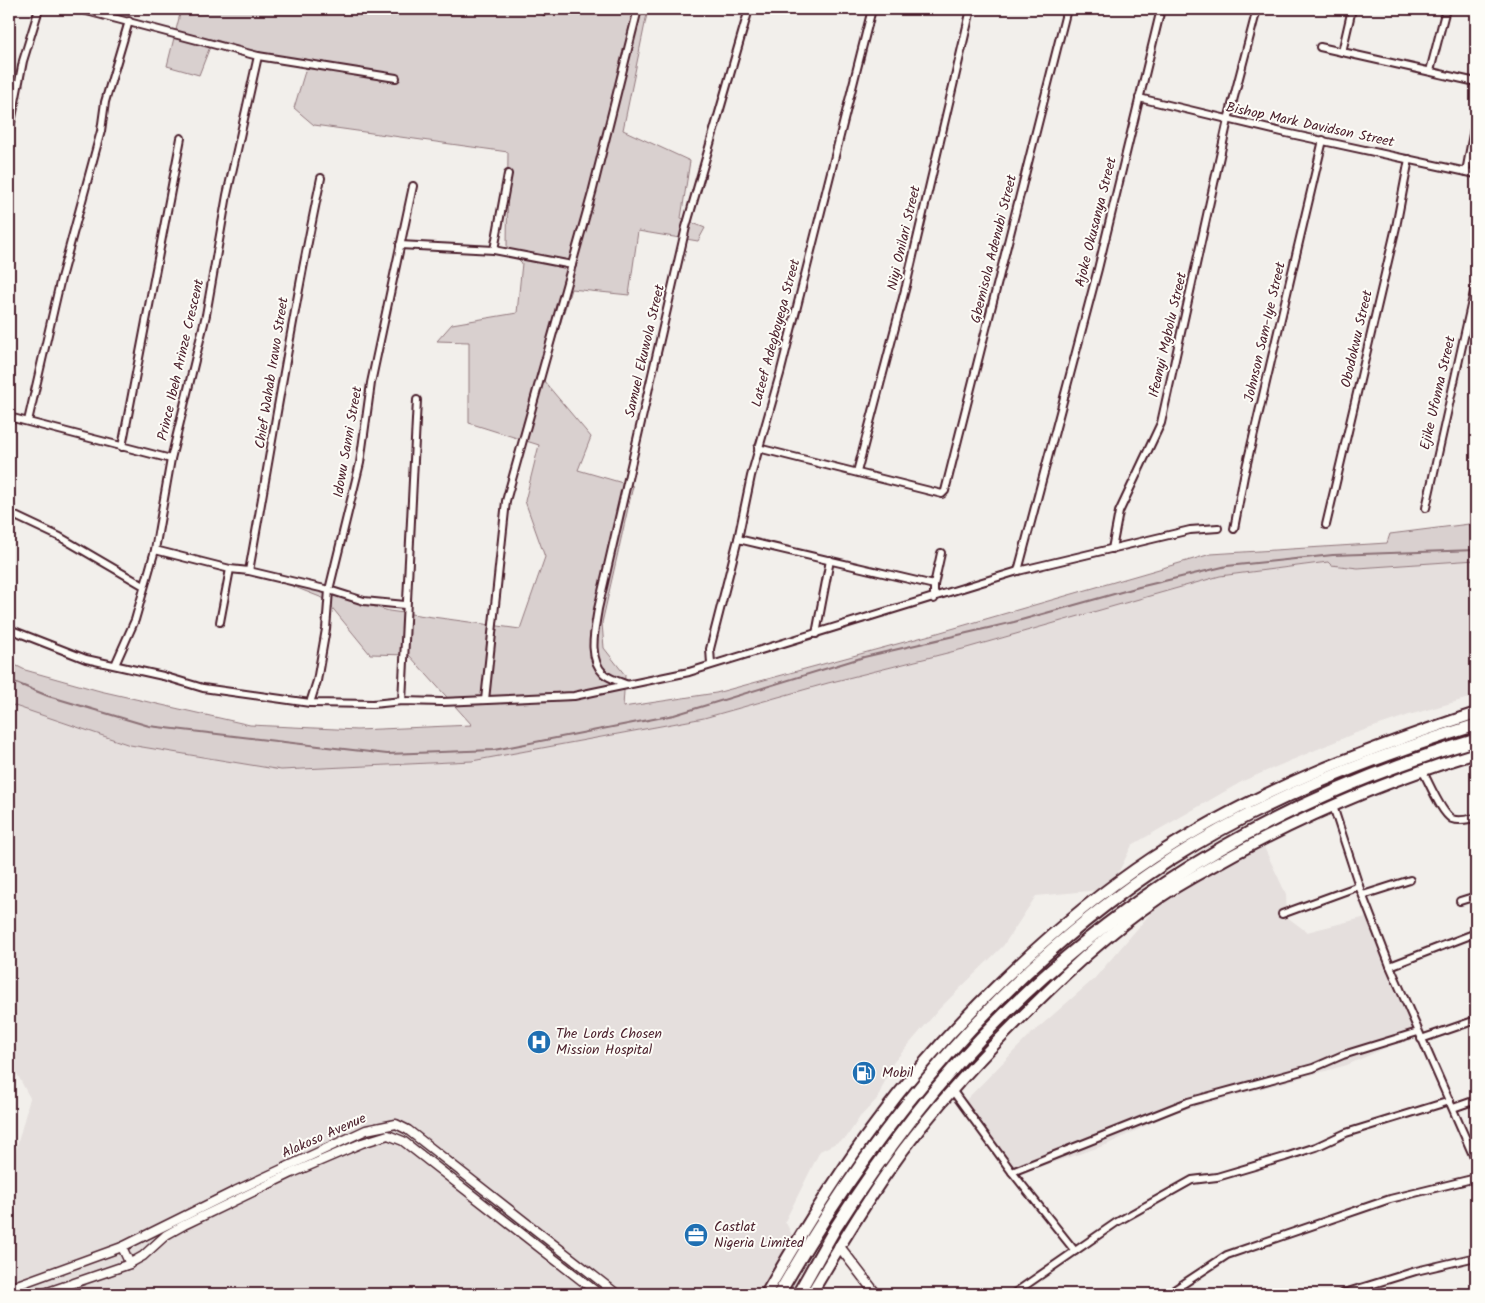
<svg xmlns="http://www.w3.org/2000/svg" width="1485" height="1303" font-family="Kalam,sans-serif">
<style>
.built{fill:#e5dfdd}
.green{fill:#d9d0cf;stroke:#92787d}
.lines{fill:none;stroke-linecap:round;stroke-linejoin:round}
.stream{stroke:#8b6f75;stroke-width:2}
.minor-casing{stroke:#4a1f2b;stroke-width:10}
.tertiary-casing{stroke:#4a1f2b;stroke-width:11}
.secondary-casing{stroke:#4a1f2b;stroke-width:12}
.primary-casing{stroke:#4a1f2b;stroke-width:14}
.motorway-casing{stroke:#4a1f2b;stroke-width:15}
.minor{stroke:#fdfcf7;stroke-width:6}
.tertiary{stroke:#fdfcf7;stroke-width:8}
.secondary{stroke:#fdfcf7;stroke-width:9}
.primary{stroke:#fdfcf7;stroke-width:10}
.motorway{stroke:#fdfcf7;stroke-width:11}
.labels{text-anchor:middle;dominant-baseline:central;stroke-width:4;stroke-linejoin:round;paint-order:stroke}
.street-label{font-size:14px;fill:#4a1f2b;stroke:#fdfcf7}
.poi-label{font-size:14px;fill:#4a1f2b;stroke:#fdfcf7;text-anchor:start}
</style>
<rect width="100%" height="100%" fill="#f2efeb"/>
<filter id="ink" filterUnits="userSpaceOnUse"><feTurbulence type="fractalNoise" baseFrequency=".02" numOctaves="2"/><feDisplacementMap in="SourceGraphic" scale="10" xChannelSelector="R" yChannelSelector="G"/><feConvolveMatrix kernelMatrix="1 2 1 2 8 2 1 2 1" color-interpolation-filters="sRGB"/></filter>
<g filter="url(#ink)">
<g class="built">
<polygon points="1476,560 1476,696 1409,715 1353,734 1243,781 1132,845 1110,889 1036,896 1003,946 940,1008 893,1063 877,1099 860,1117 846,1138 820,1151 785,1221 796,1243 763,1294 9,1294 9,1175 30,1098 9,1059 9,704 130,745 281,770 472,761 704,718 828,683 963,649 1220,576 1329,562 1358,568"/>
<polygon points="1263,845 1286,894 1287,917 1307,932 1374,915 1421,1032 1347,1065 1172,1113 1106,1145 1018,1174 961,1105 1030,1035 1094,979 1162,900 1218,864"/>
</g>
<polygon class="green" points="169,9 648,9 623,130 690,161 681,218 705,228 698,241 638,231 629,295 571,289 543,380 591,437 578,470 633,486 602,623 604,648 625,675 623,707 716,693 934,634 1211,554 1387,543 1390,534 1469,524 1476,534 1476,560 1358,568 1331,565 1328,562 1220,576 963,649 828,683 704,718 472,761 281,770 130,745 9,704 9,662 25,670 100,691 250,725 357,730 472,725 409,655 370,654 325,599 262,574 389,611 520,629 545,557 525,501 539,445 469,423 469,342 437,341 452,324 517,313 522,263 507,248 508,152 314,125 294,108 306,68 213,39 199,75 167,66 180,14"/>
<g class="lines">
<polyline class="stream" points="9,680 48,696 149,726 387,754 494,750 674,715 864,657 1014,622 1139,587 1227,566 1333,555 1476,550"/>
<g class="minor-casing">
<g id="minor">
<polyline points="79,9 258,56 396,78"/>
<polyline points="545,11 546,9"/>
<polyline points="1320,47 1476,82"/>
<polyline points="1342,52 1352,9"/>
<polyline points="1430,71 1446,9"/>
<polyline points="1139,98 1286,133 1476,174"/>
<polyline points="9,133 23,61 39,9"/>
<polyline points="1466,172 1476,118"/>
<polyline points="400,245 494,250 572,265"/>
<polyline points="494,250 508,174"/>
<polyline points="9,417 171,459"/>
<polyline points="28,421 61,278 101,131 105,102 129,21"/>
<polyline points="122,447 181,138"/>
<polyline points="758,448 942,494 945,491 1067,9"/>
<polyline points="857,472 906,286 971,9"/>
<polyline points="1426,508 1476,283"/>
<polyline points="9,513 60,537 144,586"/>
<polyline points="1326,525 1396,227 1409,159"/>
<polyline points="1234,529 1244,476 1323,140"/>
<polyline points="738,539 934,585 934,599"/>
<polyline points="1112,549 1119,512 1161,423 1228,120 1257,9"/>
<polyline points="155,550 230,569 249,571 329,590 364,601 405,605"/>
<path d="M 249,571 C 273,440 293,309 321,178"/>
<polyline points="1018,571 1098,269 1161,9"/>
<polyline points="934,585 941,553"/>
<polyline points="220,622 230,569"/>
<polyline points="9,629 86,659 163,676 203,688 310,703 373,704 402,701 442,702 574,696 689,672 1018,571 1190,530 1218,528"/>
<polyline points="816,634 830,560"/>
<polyline points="711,664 710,649 738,539 751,476 780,374 872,9"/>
<polyline points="115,665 135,620 155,550 171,459 206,315 227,195 258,56"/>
<path d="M 628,685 C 621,682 610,679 604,674 C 587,658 595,629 598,609 L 686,227 L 749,9"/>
<polyline points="485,700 506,501 592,193 638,9"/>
<polyline points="402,701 417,400"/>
<polyline points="310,703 317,681 326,629 329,590 360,463 371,383 413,186"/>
<path d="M 1422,770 C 1429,782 1441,813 1452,819 C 1459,822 1469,819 1476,818"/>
<polyline points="1333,806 1359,886 1390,966 1476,1162"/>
<polyline points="1363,895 1410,880"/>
<polyline points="1460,901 1476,896"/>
<polyline points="1282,914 1359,886"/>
<polyline points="1390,966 1476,933"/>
<polyline points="1421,1039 1476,1020"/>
<polyline points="952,1090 1012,1172 1075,1251"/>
<polyline points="1453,1108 1476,1100"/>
<polyline points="1012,1172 1188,1102 1313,1068 1343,1055 1418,1032"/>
<polyline points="1013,1294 1117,1222 1192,1180 1217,1177 1285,1157 1316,1147 1346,1133 1450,1101"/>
<polyline points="1168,1294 1227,1255 1390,1199 1476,1178"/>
<polyline points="1341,1294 1416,1271 1476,1257"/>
</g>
</g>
<g class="tertiary-casing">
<g id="tertiary">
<polyline points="122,1247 130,1264"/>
<polyline points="9,1288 122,1247 235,1191 366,1130 396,1124 408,1130 617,1294"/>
<polyline points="42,1294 127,1265 143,1256 166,1235 184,1225 292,1173 362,1143 388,1135 403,1141 599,1294"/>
</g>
</g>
<g class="secondary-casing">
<polyline id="secondary" points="839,1246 876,1294"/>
</g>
<g class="primary-casing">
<g id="primary">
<path d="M 766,1294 C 800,1235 835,1177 876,1123 C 946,1028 1054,923 1152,858 C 1252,792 1364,750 1476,713"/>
<path d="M 811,1294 C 835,1254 859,1213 886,1174 C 932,1107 989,1048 1047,992 C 1091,949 1139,907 1193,877 C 1283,825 1377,783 1476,753"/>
</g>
</g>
<g class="motorway-casing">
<g id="motorway">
<path d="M 779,1294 C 876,1124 1005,966 1171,859 C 1265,799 1370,758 1476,725"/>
<path d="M 798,1294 C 811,1272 823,1249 836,1227 C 860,1189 886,1152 914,1116 C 1059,930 1251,806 1476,740"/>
</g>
</g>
<use href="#minor" class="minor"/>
<use href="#tertiary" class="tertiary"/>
<use href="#secondary" class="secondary"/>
<use href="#primary" class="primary"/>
<use href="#motorway" class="motorway"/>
</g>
</g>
<defs>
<g id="hospital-disc" transform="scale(1.25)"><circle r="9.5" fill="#1f6fb2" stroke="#fdfcf7"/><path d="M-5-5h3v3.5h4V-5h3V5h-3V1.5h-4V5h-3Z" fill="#fff"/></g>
<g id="fuel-disc" transform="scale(1.25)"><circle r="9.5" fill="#1f6fb2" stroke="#fdfcf7"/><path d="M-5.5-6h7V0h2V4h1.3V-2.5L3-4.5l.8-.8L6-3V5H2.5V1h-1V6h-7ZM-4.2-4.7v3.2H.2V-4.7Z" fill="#fff"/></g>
<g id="office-disc" transform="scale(1.25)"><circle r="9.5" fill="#1f6fb2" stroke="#fdfcf7"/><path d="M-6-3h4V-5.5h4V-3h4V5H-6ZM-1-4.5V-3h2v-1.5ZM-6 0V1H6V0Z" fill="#fff"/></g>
</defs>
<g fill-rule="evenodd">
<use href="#hospital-disc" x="539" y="1042"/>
<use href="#fuel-disc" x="864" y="1073"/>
<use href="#office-disc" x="696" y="1235"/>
</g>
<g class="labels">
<g class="street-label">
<text transform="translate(1310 125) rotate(12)">Bishop Mark Davidson Street</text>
<text transform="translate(1096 222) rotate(-76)">Ajoke Okusanya Street</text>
<text transform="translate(904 238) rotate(-77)">Niyi Onilari Street</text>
<text transform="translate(994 249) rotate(-76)">Gbemisola Adenubi Street</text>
<text transform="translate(1265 332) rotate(-77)">Johnson Sam-Iye Street</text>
<text transform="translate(776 333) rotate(-75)">Lateef Adegboyega Street</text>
<text transform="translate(1168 335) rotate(-77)">Ifeanyi Mgbolu Street</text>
<text transform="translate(1357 339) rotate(-77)">Obodokwu Street</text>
<text transform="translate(645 351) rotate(-77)">Samuel Ekuwola Street</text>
<text transform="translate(181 360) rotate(-77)">Prince Ibeh Arinze Crescent</text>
<text transform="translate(272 373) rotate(-81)">Chief Wahab Irawo Street</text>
<text transform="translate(1438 393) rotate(-77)">Ejike Ufonna Street</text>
<text transform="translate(348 442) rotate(-80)">Idowu Sanni Street</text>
<text transform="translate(324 1136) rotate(-24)">Alakoso Avenue</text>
</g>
<g class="poi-label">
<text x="556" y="1034">The Lords Chosen<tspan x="556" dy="16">Mission Hospital</tspan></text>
<text x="882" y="1073">Mobil</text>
<text x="714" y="1227">Castlat<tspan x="714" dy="16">Nigeria Limited</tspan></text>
</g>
</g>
<rect width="1485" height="1303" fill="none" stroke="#fdfcf7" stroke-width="30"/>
<rect x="15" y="15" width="1455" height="1273" fill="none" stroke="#4a1f2b" stroke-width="2" filter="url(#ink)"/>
</svg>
